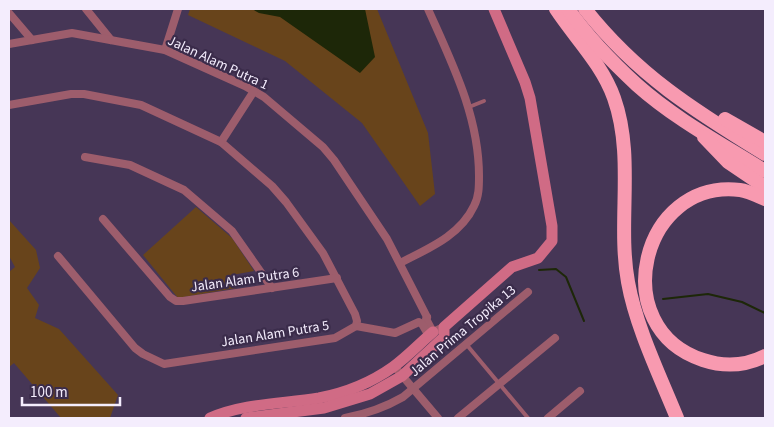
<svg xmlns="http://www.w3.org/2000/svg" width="774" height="427" font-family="'Source Sans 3',sans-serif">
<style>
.green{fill:#68441b}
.water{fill:#1d2708}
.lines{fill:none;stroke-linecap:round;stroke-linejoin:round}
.stream{stroke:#1d2708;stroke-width:2}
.lane{stroke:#9d5d6c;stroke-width:4}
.street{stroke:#9d5d6c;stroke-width:8}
.secondary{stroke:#d06b85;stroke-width:11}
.highway{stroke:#f89ab0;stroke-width:14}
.labels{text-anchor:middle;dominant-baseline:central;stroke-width:4.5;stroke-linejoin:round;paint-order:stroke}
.street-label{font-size:14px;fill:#f4edfd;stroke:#3b2c4b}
</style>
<rect width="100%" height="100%" fill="#463656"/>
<g class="green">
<polygon points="190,9 377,9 428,133 435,194 420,206 362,123 285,61 188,15"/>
<polygon points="196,207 232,238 254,271 232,275 236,288 178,298 143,255"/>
<polygon points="9,220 36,250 40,268 27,288 39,305 35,318 59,329 118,395 110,418 61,418 14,363 9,367 9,272 15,267 9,256"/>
</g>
<polygon class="water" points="252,9 365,9 375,57 360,73 280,17 259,13"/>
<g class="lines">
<g class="stream">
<polyline points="539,270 556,269 566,277 584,321"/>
<polyline points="663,299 708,294 742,302 765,313"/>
</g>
<g class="lane">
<polyline points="469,107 484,101"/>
<polyline points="466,344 528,418"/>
</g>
<g class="street">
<polyline points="86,9 111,40"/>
<polyline points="9,13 32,40"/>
<polyline points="9,44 72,33 165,50 245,86 264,97 323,147 334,160 387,239 427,317"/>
<polyline points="165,50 178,9"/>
<polyline points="9,105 71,94 84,94 141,105 221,142 272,186 286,202 323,253 355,314 357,321 356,326 335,338 164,364 143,354 135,348 58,256"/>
<polyline points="221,142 254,91"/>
<polyline points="85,157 130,165 184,190 232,231 272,288"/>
<polyline points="103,219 170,297 176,301 183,301 337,278"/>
<path d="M 400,263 C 427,249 460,236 474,206 C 479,197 479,186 479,176 C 479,116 452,63 428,9"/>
<polyline points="427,317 426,319 433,332 444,327"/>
<polyline points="356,326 395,333 419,322 422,324 429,336"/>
<polyline points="394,366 438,418"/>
<path d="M 345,418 C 366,414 384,408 403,397 L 528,292"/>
<polyline points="458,418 555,338"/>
<polyline points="548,418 580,391"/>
</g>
<g class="secondary">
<path d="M 210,418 C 245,403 282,404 319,398 C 345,393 372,382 393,367 C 407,357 420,343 433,332"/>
<polyline points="246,418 324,408 370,394 402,376 444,337 444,327 512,267 538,258 552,241 552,226 530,98 525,82 494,9"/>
</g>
<g class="highway">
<path d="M 556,9 C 575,38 602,64 614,98 C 635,157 617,222 628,282 C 636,327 660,376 677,418"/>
<path d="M 568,9 C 588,37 612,62 637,85 C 675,119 722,144 765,171"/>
<path d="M 585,9 C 637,75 695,111 765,154"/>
<polyline points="725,119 765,142"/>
<polyline points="704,137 728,162 765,187"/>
<path d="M 765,199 C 758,196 748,191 740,190 C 641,178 605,328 703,360 C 724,367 745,366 765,356"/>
</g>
</g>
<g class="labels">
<g class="street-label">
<text transform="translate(218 63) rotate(25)">Jalan Alam Putra 1</text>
<text transform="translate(245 280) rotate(-8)">Jalan Alam Putra 6</text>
<text transform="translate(463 331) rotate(-40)">Jalan Prima Tropika 13</text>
<text transform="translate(275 334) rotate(-9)">Jalan Alam Putra 5</text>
</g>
</g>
<rect width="774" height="427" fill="none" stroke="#f4edfd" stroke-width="20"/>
<path d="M22 397v8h98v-8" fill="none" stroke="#f4edfd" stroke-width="2.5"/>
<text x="30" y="397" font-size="15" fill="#f4edfd" stroke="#3b2c4b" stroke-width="4" paint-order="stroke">100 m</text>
</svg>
